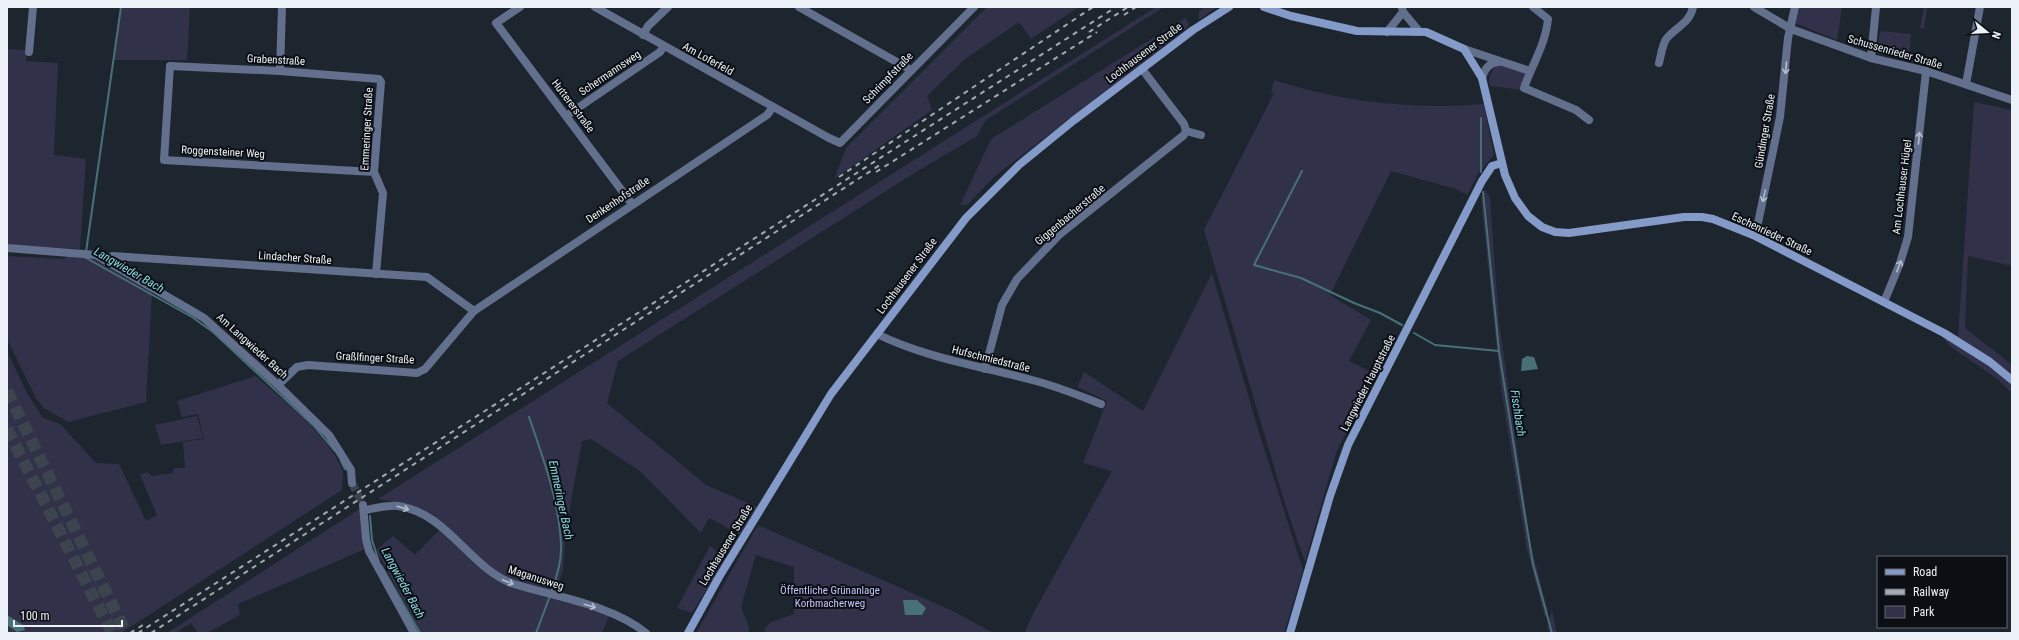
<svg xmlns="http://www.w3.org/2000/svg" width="2019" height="640" font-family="'Roboto Condensed',sans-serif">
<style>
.green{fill:#31314a}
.water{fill:#477177}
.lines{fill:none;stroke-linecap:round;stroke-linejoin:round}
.stream{stroke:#477177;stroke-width:2}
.street-tunnel{stroke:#3c444d;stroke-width:8;stroke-dasharray:8 4;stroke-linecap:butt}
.highway-tunnel{stroke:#3c444d;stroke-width:12;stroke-dasharray:12 6;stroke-linecap:butt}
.street{stroke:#62708d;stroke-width:8}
.secondary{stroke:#849ac8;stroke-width:8}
.rail{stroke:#a3aab1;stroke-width:2;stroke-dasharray:5 5;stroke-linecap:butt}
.oneway{stroke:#b4bdcd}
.labels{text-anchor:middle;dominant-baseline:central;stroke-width:4;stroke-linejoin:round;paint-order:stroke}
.street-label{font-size:11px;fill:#ebf1f7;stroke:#0b0f13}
.park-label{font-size:11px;fill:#c4c5fd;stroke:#0b0f13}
.water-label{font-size:12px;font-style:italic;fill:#8cd8e4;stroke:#0b0f13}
</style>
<rect width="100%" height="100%" fill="#1d262f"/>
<g class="green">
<polygon points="122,7 190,7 187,60 113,60"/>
<polygon points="987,7 1079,7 1031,39 1019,22 964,60 927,96 932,110 834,179 846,148"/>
<polygon points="1156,7 1164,7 986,120 977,136 916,172 618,361 607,403 706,485 757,507 740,534 709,518 701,533 640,471 591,439 582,441 566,529 563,570 554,595 495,574 461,540 395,502 378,499"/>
<polygon points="1204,7 1217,7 1199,20 1199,12"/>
<polygon points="1798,7 1842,7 1837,40 1795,23"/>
<polygon points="1924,7 1927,8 1924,29 1920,28"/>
<polygon points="1185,18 1189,24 1188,27 995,176 967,205 960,205 991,139"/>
<polygon points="1880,31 1911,34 1909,56 1907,59 1877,53"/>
<polygon points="7,49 26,50 26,61 58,63 54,155 86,159 80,249 7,245"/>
<polygon points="1499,65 1527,72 1521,90 1490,86 1489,79 1493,69"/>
<path d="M 1274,80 C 1341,102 1414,110 1484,104 L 1494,155 L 1478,174 L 1467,195 L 1456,189 L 1391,171 L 1330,295 L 1371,320 L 1349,361 L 1375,374 L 1336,453 L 1305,562 L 1285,504 L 1204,230 L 1274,93 L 1271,92 Z"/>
<polygon points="1974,102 2012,110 2012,266 1968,256 1965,328 2012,365 2012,376 1958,337"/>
<polygon points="1485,189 1490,198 1499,322 1509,393 1531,546 1548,611 1545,617 1527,550 1501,388 1481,199"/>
<polygon points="7,256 64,259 67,256 89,256 152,292 146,402 68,422 44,408 36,398 7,339"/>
<polygon points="1212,273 1258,429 1303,570 1284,633 1024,633 1035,610 1112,471 1083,463 1107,401 1077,387 1084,372 1143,411"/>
<polygon points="1948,338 1989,364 2012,383 2012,393 1996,378 1951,347 1944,339"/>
<path d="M 7,351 L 26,391 L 43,418 L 60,424 L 96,463 L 119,464 L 146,521 L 157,515 L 140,475 L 147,472 L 152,476 L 172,473 L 174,468 L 185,468 L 183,442 L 204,439 L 198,414 L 182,417 L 177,401 L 256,376 C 284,402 327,433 342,469 C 344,475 342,484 342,490 L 121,633 L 7,633 Z"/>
<polygon points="197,416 203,438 161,445 155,425"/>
<polygon points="361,508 362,511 361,533 365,549 238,604 240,615 207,633 198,633 191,623 176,633 167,633"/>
<polygon points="758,525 955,612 993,633 766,633 764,629 771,622 794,614 794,567 756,555 741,607 749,627 749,633 696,633"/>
<polygon points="440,529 488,572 610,613 602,633 421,633 376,550 393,536 415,555"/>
<polygon points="710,546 726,559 692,613 677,608"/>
<polygon points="1552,610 1557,633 1549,633 1547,627"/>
</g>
<g class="water">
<polygon points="1527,356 1534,357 1538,369 1521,371 1522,359"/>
<polygon points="903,600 917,600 926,608 922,615 905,615"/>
<polygon points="7,615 23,625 25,630 17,632 7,625"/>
</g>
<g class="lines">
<g class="stream">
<polyline points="1302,171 1254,265 1301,278 1354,303 1380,313 1402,325"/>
<polyline points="1481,172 1481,118"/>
<polyline points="1483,192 1499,351 1525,516 1533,564 1552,633"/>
<polyline points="86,252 121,7"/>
<polyline points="86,258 192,317 213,332 315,427 335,451"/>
<polyline points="1414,333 1435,345 1499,351"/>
<path d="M 529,417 C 543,458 559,500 561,544 C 562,560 557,577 551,592"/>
<polyline points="341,461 345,469"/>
<polyline points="370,516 372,540 379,562"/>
<polyline points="381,565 420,633"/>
<polyline points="536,633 550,596"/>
</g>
<polyline class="street-tunnel" points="352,483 363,505"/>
<g class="highway-tunnel">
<polyline points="7,391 126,633"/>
<polyline points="7,429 112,633"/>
</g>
<g class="street">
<polyline points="520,7 496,23 632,204"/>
<polyline points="595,7 829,138 840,143 974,7"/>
<polyline points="799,7 911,70"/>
<polyline points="1402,7 1403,12 1419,31"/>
<path d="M 1533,7 L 1548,19 C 1546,43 1532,65 1524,88 L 1576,110 L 1589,120"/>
<polyline points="1754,7 1791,29 1871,58 1926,71 2012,100"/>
<polyline points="1387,32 1403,12"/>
<polyline points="643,35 648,26 668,7"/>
<polyline points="1464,49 1530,71"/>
<polyline points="29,52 33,7"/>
<polyline points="1871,58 1876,7"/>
<path d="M 1659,63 C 1661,56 1662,44 1667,38 C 1676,27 1690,23 1693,7"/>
<polyline points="280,71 282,7"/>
<path d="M 1482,78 C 1485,68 1489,63 1499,62"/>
<polyline points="1966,84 1980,7"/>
<polyline points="566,116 660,52 664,46"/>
<polyline points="1186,131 1201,135"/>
<polyline points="374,172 164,160 170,66 280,71 379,79 381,82 374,172 383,193 376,274"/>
<polyline points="1753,235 1757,228 1780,117 1788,38 1795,7"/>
<polyline points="7,248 96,255 204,318 278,385 329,435 351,470 352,483"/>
<polyline points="104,260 112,256 427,277 474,311"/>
<polyline points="1884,302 1900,263 1908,237 1926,71"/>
<path d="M 877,334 C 926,358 980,366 1032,380 C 1056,386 1078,395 1101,404"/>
<polyline points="985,369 1002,305 1017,279 1060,234 1184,135 1186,131 1184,124 1142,69"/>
<polyline points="278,385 297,367 308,365 417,373 425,369 474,311 767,115 773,107"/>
<polyline points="363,505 366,539 369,551 414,633"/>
<path d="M 365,510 C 376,508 388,505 398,506 C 448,513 469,568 514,584 C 556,597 612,605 646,633"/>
</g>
<g class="secondary">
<polyline points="1264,7 1291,16 1357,31 1426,32 1464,49 1482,78 1505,175 1515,198 1528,216 1542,227 1555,232 1569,233 1684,217 1702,217 1713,219 1753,235 1944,333 1990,362 2012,380"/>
<polyline points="688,633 719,577 831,394 966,218 1019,165 1073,121 1193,30 1229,7"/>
<polyline points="1290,633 1330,496 1348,445 1482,181 1492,166 1502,163"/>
</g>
<g class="rail">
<polyline points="1124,15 1136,7"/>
<polyline points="1089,32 1128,7"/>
<polyline points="876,172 1097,32"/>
<polyline points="839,177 1093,7"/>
<polyline points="130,633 143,625"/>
<polyline points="138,633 1116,7"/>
<polyline points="151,633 880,165"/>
</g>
</g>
<defs><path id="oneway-shaft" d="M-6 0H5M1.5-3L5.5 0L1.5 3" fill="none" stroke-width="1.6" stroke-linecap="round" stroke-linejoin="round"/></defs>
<g class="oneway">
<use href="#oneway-shaft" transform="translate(1786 68) rotate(95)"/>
<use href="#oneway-shaft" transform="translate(1919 138) rotate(-85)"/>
<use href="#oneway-shaft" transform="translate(1764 196) rotate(103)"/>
<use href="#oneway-shaft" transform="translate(1899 266) rotate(-69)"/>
<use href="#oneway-shaft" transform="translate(403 508) rotate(16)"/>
<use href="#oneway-shaft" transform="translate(508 582) rotate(22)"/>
<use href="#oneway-shaft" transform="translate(590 606) rotate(16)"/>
</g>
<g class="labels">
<g class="street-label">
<text transform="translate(1895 52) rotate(16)">Schussenrieder Straße</text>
<text transform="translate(1144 53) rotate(-37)">Lochhausener Straße</text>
<text transform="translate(708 59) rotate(29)">Am Loferfeld</text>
<text transform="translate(276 60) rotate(3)">Grabenstraße</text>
<text transform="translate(610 73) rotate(-34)">Schermannsweg</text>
<text transform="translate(888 78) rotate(-46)">Schrimpfstraße</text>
<text transform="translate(573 106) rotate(53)">Huttererstraße</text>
<text transform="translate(367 129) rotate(-87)">Emmeringer Straße</text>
<text transform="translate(1765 131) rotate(-80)">Gündinger Straße</text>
<text transform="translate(223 152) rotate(3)">Roggensteiner Weg</text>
<text transform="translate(1902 187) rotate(-83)">Am Lochhauser Hügel</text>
<text transform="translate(618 200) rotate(-34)">Denkenhofstraße</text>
<text transform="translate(1070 215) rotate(-40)">Giggenbacherstraße</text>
<text transform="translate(1772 234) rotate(25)">Eschenrieder Straße</text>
<text transform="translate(295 258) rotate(4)">Lindacher Straße</text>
<text transform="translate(907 276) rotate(-53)">Lochhausener Straße</text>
<text transform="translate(252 346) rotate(42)">Am Langwieder Bach</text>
<text transform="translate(375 358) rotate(3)">Graßlfinger Straße</text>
<text transform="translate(991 359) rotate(14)">Hufschmiedstraße</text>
<text transform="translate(1368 383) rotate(-63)">Langwieder Hauptstraße</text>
<text transform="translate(726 545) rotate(-59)">Lochhausener Straße</text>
<text transform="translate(536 578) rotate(18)">Maganusweg</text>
</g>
<g class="park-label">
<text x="830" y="590">Öffentliche Grünanlage<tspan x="830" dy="13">Korbmacherweg</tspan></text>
</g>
<g class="water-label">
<text transform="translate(129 270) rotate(30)">Langwieder Bach</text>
<text transform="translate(1518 413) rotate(81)">Fischbach</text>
<text transform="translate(561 500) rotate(78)">Emmeringer Bach</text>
<text transform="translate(403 583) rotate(62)">Langwieder Bach</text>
</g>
</g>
<rect width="2019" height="640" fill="none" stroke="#ebf1f7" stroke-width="16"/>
<rect x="1877" y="556" width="130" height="72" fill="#0b0f13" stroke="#65696e"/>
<rect x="1885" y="569" width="20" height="6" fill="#849ac8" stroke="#65696e"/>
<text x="1913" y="576" font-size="12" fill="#ebf1f7">Road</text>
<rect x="1885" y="589" width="20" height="6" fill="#a3aab1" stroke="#65696e"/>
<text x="1913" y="596" font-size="12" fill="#ebf1f7">Railway</text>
<rect x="1885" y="606" width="20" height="12" fill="#31314a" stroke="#65696e"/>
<text x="1913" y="616" font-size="12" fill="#ebf1f7">Park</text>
<g transform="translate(1987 32) rotate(108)" stroke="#0b0f13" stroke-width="3" paint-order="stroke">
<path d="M0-3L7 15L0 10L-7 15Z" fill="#ebf1f7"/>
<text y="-6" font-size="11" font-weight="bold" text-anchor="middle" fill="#ebf1f7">N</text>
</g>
<path d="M14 620v6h108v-6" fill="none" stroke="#ebf1f7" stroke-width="2"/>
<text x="20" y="620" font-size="12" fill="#ebf1f7" stroke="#0b0f13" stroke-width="3" paint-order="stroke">100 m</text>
</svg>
